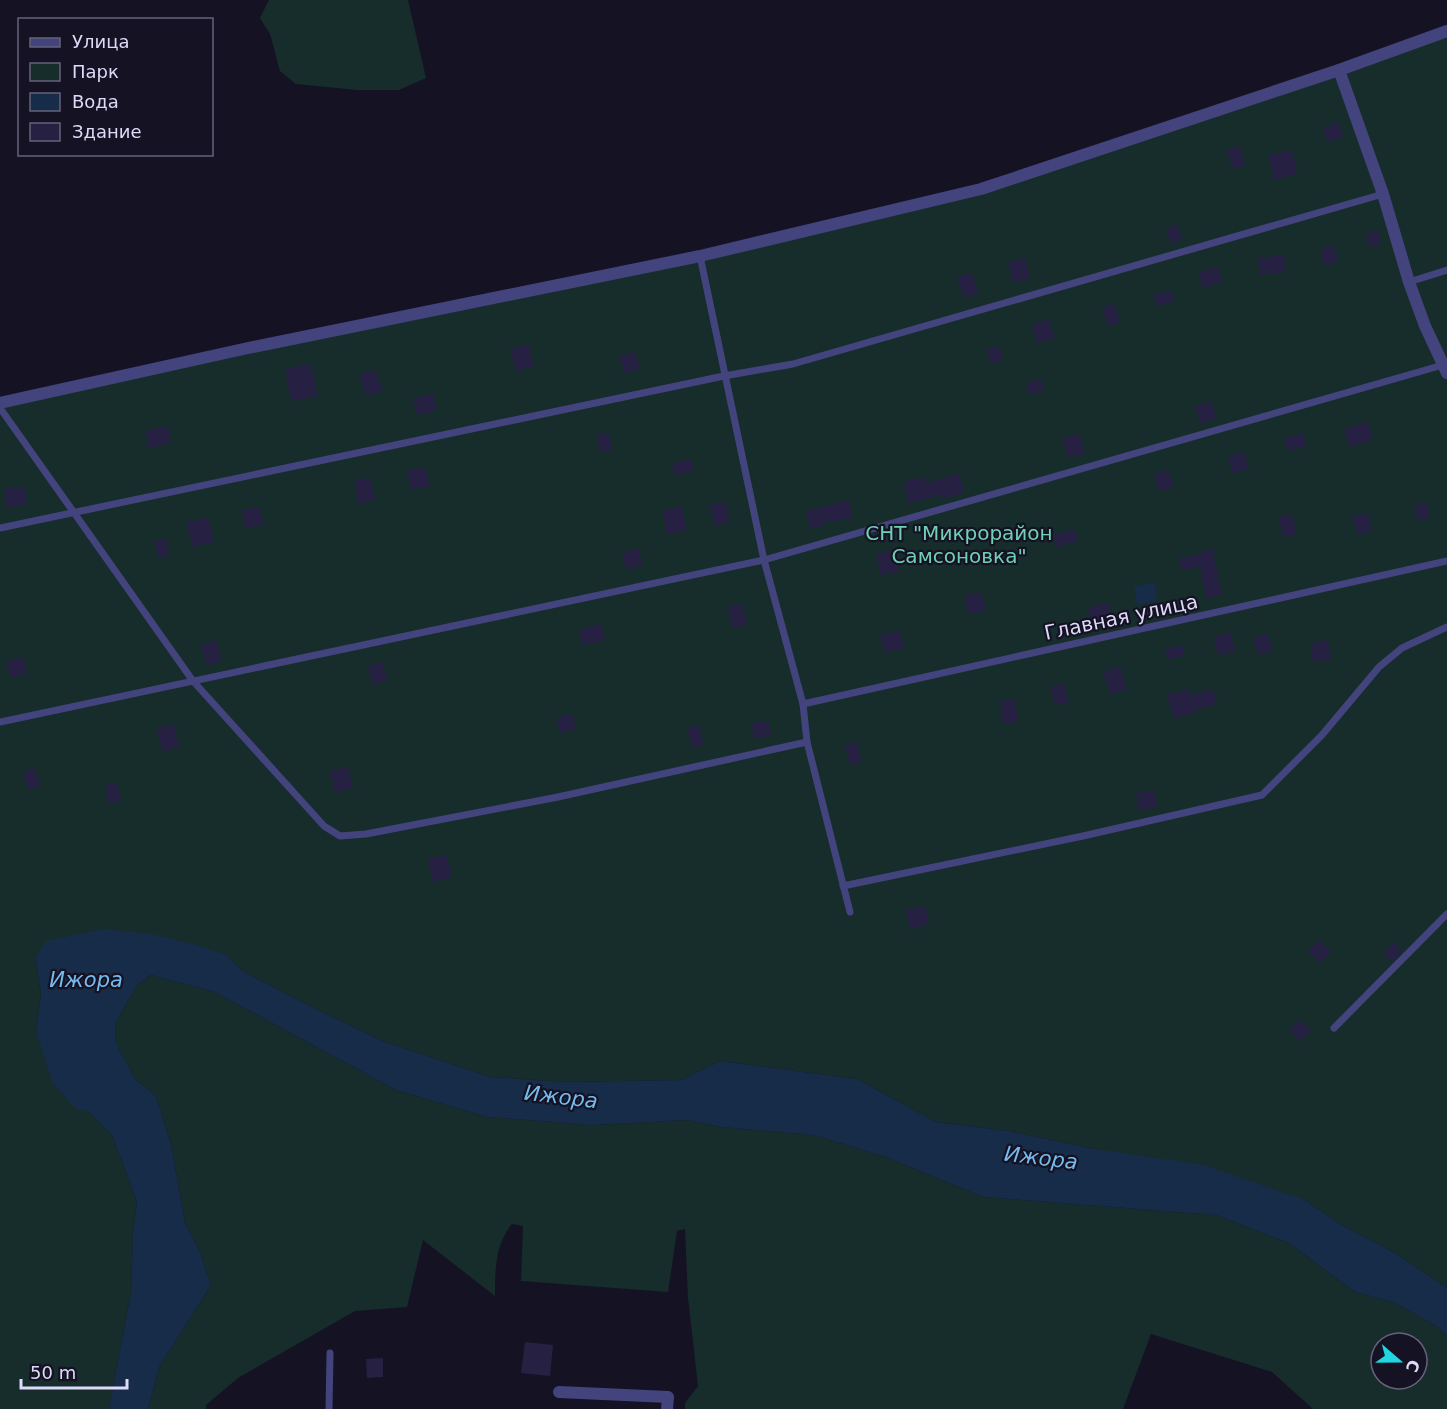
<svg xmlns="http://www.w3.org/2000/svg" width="1447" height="1409" font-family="'DejaVu Sans',sans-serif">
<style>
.green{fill:#162d2c;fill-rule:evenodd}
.water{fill:#172c48}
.building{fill:#262143}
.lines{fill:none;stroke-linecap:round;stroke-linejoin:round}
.service{stroke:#43447d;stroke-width:7}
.minor{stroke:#43447d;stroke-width:12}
.labels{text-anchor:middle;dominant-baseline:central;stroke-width:4.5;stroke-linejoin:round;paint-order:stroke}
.park-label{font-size:20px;fill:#6fd1b4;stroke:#151224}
.street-label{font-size:20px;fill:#dddafa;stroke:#151224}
.water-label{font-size:21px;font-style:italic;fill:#76bbed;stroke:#151224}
</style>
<rect width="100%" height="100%" fill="#151224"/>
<g class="green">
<polygon points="269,0 408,0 426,78 399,90 357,90 296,84 280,71 270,34 260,18"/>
<polygon points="1447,31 1447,1288 1393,1252 1340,1224 1305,1200 1095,1149 1009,1131 936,1122 857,1079 720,1061 681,1080 567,1082 490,1077 385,1042 324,1013 244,972 224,954 35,958 41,994 36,1031 88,1111 112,1135 137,1202 133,1232 131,1292 109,1409 0,1409 0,403 981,189"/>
<path d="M 151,975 L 215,992 L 396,1090 L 487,1117 L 592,1125 L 688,1120 L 721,1127 L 814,1135 L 886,1157 L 983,1197 L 1216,1215 L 1289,1243 L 1355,1292 L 1393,1302 L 1438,1327 L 1447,1336 L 1447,1409 L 1313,1409 L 1272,1372 L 1151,1334 L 1123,1409 L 685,1409 L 685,1403 L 698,1386 L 688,1298 L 685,1229 L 677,1231 L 668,1292 L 521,1281 L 523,1226 L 512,1224 C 495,1244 495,1271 495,1296 L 423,1240 L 407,1307 L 355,1311 L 238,1378 L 206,1405 L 206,1409 L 148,1409 L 159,1367 L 211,1285 L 199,1250 L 185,1223 L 171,1144 L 156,1096 L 135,1079 L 115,1041 L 116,1022 L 137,985 ZM 1381,1343 L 1417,1343 L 1417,1379 L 1381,1379 Z"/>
</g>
<g class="water">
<polygon points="1155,582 1157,601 1137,605 1134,587"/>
<polygon points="104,929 152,934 197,945 224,954 244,972 324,1013 385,1042 490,1077 567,1082 681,1080 720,1061 857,1079 936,1122 1009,1131 1095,1149 1204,1165 1305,1200 1340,1224 1393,1252 1447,1288 1447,1336 1438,1327 1393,1302 1355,1292 1289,1243 1216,1215 983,1197 886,1157 814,1135 721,1127 688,1120 592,1125 487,1117 396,1090 215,992 151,975 137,985 116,1022 115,1041 135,1079 156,1096 171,1144 185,1223 199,1250 211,1285 159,1367 148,1409 109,1409 131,1292 133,1232 137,1202 112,1135 88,1111 76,1109 52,1082 36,1031 41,994 35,958 46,941"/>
</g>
<g class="building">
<polygon points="1339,123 1343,137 1327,142 1323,127"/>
<polygon points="1240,146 1245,165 1232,169 1227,149"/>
<polygon points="1292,150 1297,174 1274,180 1268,155"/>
<polygon points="1178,225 1182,240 1171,244 1166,228"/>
<polygon points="1378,230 1381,245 1369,247 1366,233"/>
<polygon points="1334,245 1338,262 1324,266 1320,249"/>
<polygon points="1284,255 1286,272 1260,275 1258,258"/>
<polygon points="1025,258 1030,278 1013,283 1008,262"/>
<polygon points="1218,267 1222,283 1202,287 1199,272"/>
<polygon points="972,273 978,294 964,298 957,277"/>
<polygon points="1171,290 1174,301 1157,306 1153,295"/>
<polygon points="1115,304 1120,322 1108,326 1102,308"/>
<polygon points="1049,319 1055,338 1037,343 1032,324"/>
<polygon points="528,344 534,366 516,371 510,349"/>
<polygon points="999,346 1004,360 991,364 986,350"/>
<polygon points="635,352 640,369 624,373 619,356"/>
<polygon points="311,364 318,396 291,401 285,369"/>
<polygon points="375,369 383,391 366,396 359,374"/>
<polygon points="1041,379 1044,390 1029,395 1026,383"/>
<polygon points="433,394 436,411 417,415 413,398"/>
<polygon points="1211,401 1216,418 1200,424 1195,406"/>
<polygon points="1367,421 1373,439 1350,447 1344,430"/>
<polygon points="168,426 171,443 149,448 145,431"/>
<polygon points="609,433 612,450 600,452 597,435"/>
<polygon points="1079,433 1085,453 1068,458 1062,439"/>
<polygon points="1303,433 1306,446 1288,451 1284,438"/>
<polygon points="1244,452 1249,469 1232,473 1228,456"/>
<polygon points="691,459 694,471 675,476 672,463"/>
<polygon points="425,467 430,486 411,490 407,471"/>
<polygon points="1168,470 1174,487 1159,492 1154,475"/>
<polygon points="959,473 964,492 942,499 941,495 908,503 903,482 925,477 926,483"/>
<polygon points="370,477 375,500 359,504 354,481"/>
<polygon points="24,486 27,504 7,508 4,489"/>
<polygon points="849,500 852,518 823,523 823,526 810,528 806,511"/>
<polygon points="726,502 729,523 714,525 710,504"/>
<polygon points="1428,503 1429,518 1416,519 1416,504"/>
<polygon points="260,507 263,525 245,528 242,510"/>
<polygon points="683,507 686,531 666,534 663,510"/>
<polygon points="1368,513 1372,531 1357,534 1352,516"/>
<polygon points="1292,514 1296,534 1282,536 1279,517"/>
<polygon points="208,517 214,542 193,547 186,522"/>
<polygon points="1074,529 1078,541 1056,547 1053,535"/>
<polygon points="165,538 170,555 159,558 154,542"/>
<polygon points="638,548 643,565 626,569 622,553"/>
<polygon points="1212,548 1222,595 1206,598 1200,567 1181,570 1179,558 1202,554 1201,552"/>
<polygon points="896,550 899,572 880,575 877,553"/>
<polygon points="981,592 986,610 969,615 964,596"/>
<polygon points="1108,602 1113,620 1093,626 1088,608"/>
<polygon points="743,604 747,625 732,628 728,607"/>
<polygon points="601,624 605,640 583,645 579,630"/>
<polygon points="900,630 904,648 884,652 880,635"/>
<polygon points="1231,632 1235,651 1218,655 1213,637"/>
<polygon points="1267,633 1273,651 1258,655 1253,638"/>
<polygon points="216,640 222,661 207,665 201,645"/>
<polygon points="1328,640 1331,660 1313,662 1311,643"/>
<polygon points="1182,645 1185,656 1168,659 1165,649"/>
<polygon points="23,657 27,673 11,678 6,661"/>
<polygon points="383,662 387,681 372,684 368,666"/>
<polygon points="1120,666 1127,689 1111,695 1103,672"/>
<polygon points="1064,683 1069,702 1055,705 1050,687"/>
<polygon points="1189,689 1190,695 1213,689 1217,704 1194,710 1195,713 1174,718 1167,695"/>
<polygon points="1015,699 1018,722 1003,724 1000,701"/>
<polygon points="572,714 576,729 560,733 557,717"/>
<polygon points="769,721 771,736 753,738 752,723"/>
<polygon points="174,724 179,747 162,751 157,728"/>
<polygon points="699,725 704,744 692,748 687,728"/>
<polygon points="857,742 862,762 850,765 845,745"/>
<polygon points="348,767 353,788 335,792 330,771"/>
<polygon points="34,768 41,785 29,790 22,774"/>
<polygon points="117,783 121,801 109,803 105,785"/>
<polygon points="1154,790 1157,807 1139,811 1136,793"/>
<polygon points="446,855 452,877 433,882 428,859"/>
<polygon points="925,906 929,924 910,929 906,910"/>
<polygon points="1320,940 1331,953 1319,963 1308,950"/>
<polygon points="1394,942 1402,951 1392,962 1383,952"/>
<polygon points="1300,1020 1311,1031 1300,1041 1289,1030"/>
<polygon points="525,1342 553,1345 550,1376 521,1373"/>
<polygon points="383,1358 383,1377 367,1378 366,1359"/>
</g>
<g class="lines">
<g class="service">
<polyline points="700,256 764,560 803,704 807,742 850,912"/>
<polyline points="1409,282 1447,270"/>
<polyline points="0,408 193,681 324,826 340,836 366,834 558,797 807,742"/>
<polyline points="0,528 724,376 793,364 1383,194"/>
<polyline points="803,704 1447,561"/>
<polyline points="0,722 764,560 1443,365"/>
<polyline points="843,886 1083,836 1262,795 1322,735 1379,667 1402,648 1447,627"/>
<polyline points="1334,1028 1447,914"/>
<polyline points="329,1409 330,1353"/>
</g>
<g class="minor">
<polyline points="1339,70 1383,194 1409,282 1425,326 1447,373"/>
<polyline points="0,403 248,348 700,256 981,189 1339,70 1447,31"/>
<polyline points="559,1392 668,1397 667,1409"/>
</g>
</g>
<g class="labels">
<g class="park-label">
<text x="959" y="533">СНТ "Микрорайон<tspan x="959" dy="23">Самсоновка"</tspan></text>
</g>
<g class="street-label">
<text transform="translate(1121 617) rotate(-12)">Главная улица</text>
</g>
<g class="water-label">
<text x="86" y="980">Ижора</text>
<text transform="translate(561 1097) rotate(7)">Ижора</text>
<text transform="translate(1041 1158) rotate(7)">Ижора</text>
</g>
</g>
<rect x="18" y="18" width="195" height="138" fill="#151224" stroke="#65627a" stroke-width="1.5"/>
<rect x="30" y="38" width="30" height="9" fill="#43447d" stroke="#65627a" stroke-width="1.5"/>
<text x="72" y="48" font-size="18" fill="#dddafa">Улица</text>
<rect x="30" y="63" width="30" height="18" fill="#162d2c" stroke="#65627a" stroke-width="1.5"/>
<text x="72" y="78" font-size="18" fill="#dddafa">Парк</text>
<rect x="30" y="93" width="30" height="18" fill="#172c48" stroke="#65627a" stroke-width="1.5"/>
<text x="72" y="108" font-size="18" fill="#dddafa">Вода</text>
<rect x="30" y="123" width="30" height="18" fill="#262143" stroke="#65627a" stroke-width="1.5"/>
<text x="72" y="138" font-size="18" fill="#dddafa">Здание</text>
<g transform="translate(1399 1361) rotate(110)"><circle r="28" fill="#151224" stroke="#65627a" stroke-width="1.5"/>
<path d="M0-4.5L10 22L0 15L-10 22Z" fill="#1fd6e1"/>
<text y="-9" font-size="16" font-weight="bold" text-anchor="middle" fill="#dddafa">С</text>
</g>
<path d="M21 1379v9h106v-9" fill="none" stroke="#dddafa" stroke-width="3"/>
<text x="30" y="1379" font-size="18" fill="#dddafa" stroke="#151224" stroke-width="4.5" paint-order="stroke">50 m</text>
</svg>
